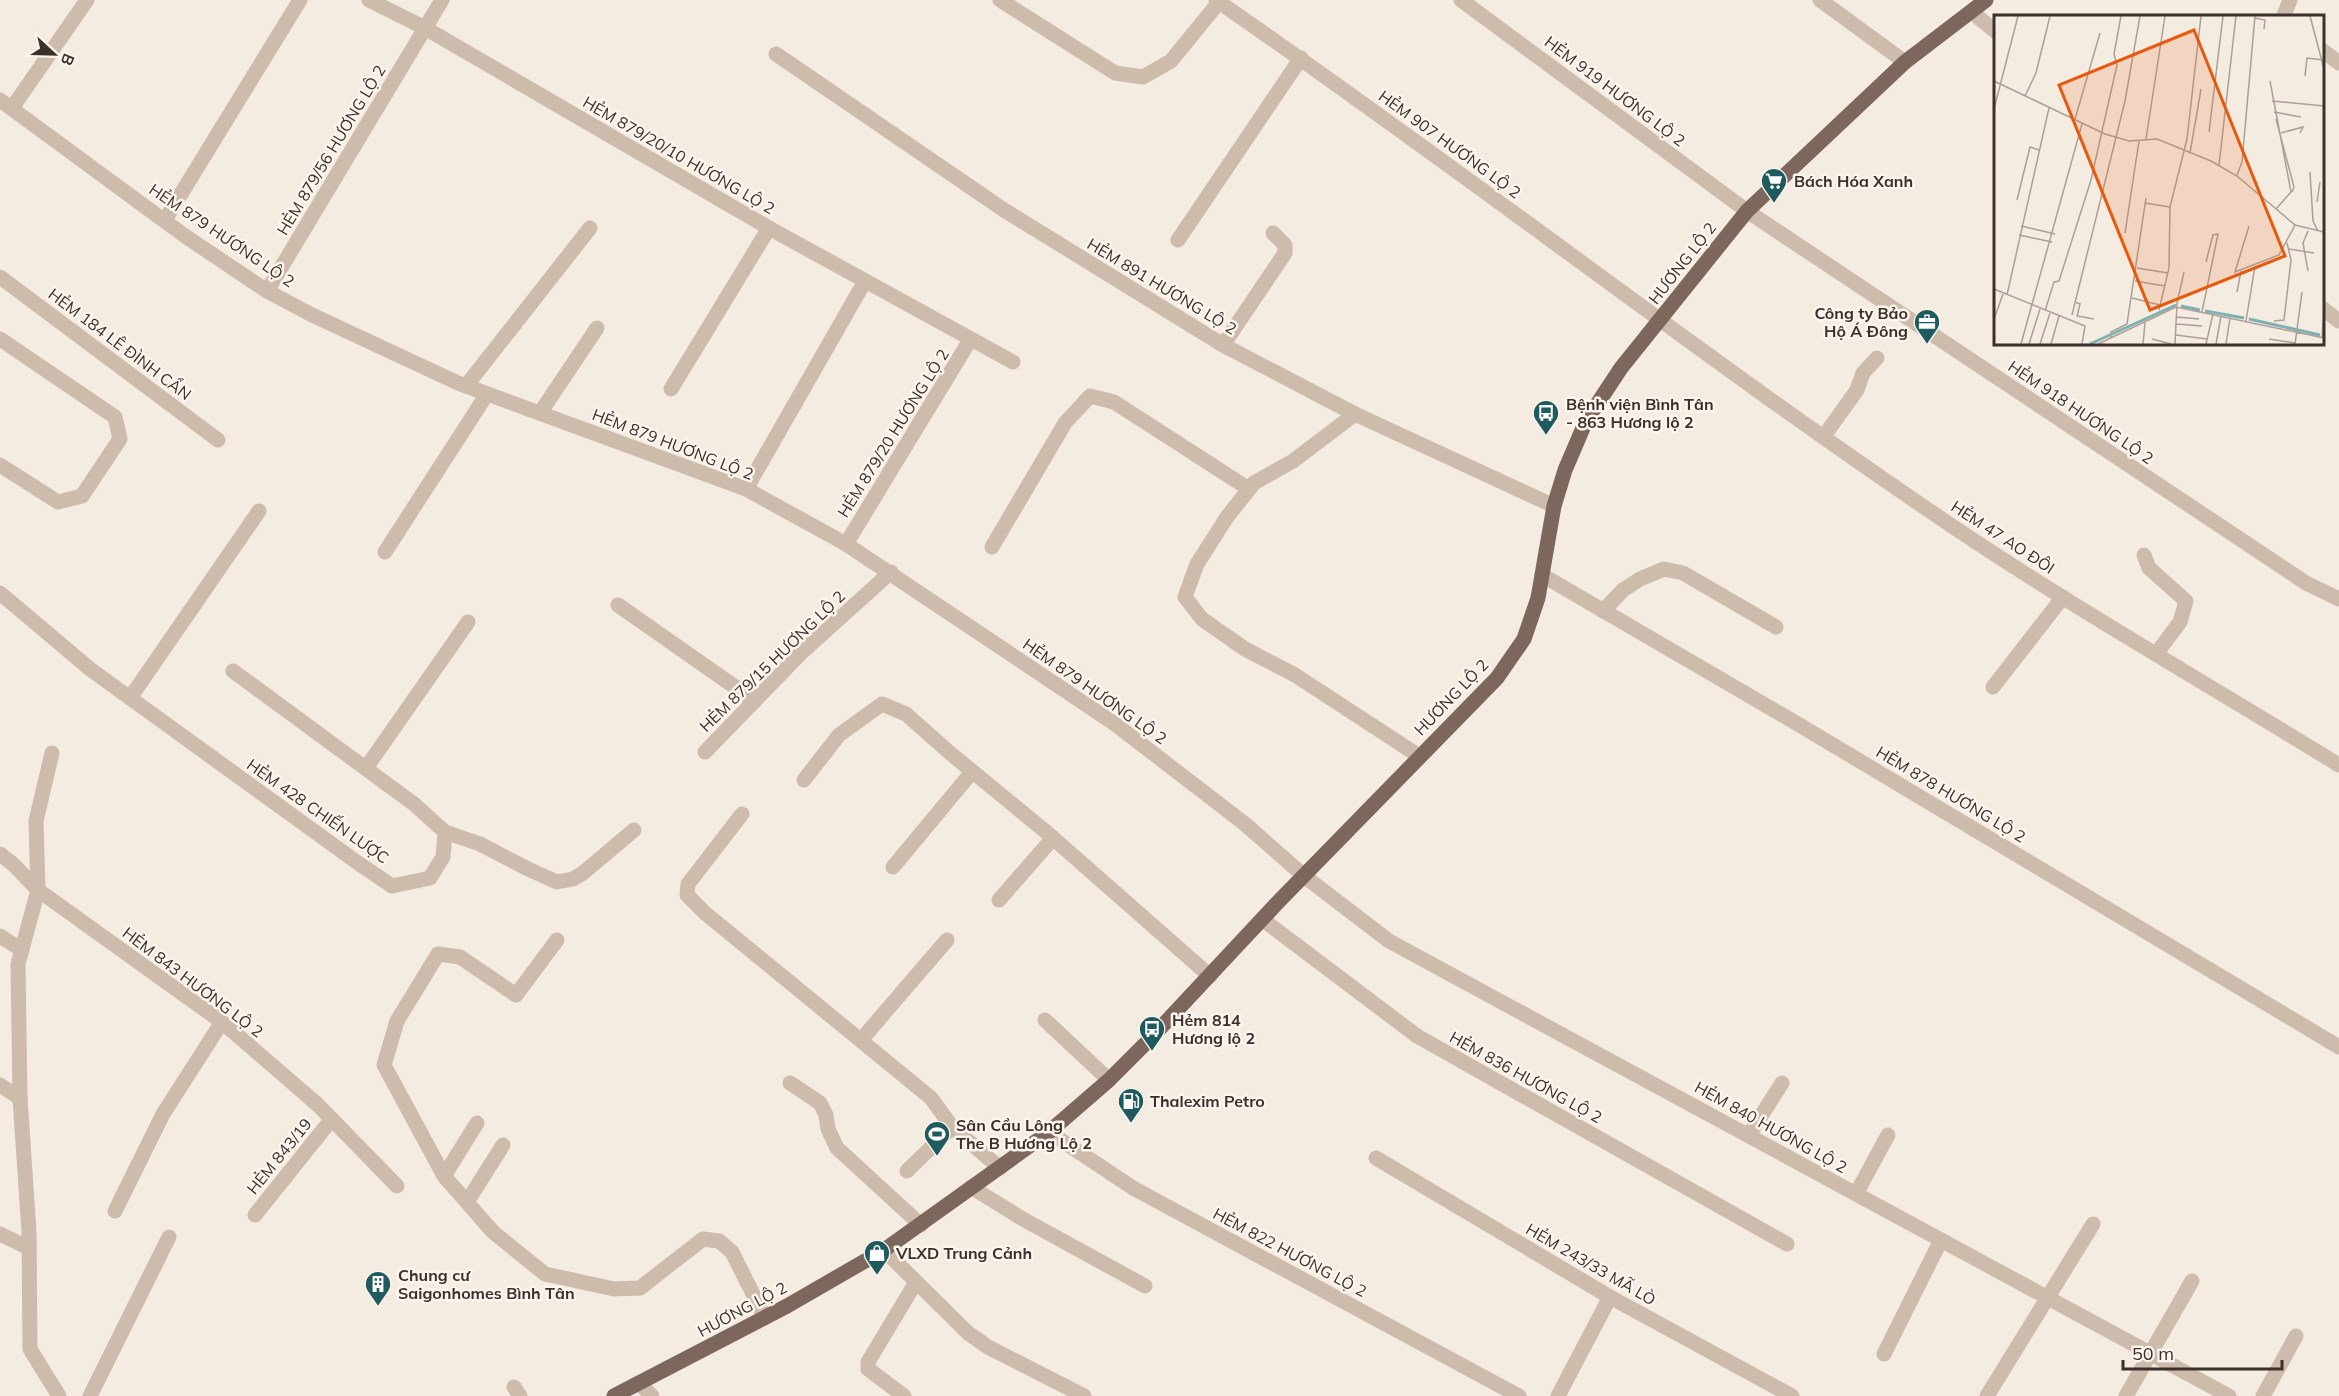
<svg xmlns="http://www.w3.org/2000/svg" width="2339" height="1396" font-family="Mulish,sans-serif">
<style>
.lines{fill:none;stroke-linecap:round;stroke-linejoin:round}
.minor{stroke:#cdbbac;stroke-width:15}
.major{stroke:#7d675c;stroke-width:15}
.labels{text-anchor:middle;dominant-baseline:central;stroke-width:5;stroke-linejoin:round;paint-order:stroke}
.street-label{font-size:16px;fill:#3b302b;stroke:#fbf5ee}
.poi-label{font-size:16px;font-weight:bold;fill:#3b302b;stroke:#fbf5ee;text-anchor:start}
.inset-river{fill:none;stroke:#7fb0b2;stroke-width:3}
.inset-road{fill:none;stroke:#aaa098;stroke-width:1.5}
.view{fill:#e8590c;fill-opacity:0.15;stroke:#e8590c;stroke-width:3}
.inset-edge{fill:none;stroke:#3b302b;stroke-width:3}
</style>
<rect width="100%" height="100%" fill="#f4ebe1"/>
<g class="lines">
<g class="minor">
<polyline points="369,0 425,28 769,228 1013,362"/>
<polyline points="1000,0 1115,73 1143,77 1171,61 1219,2"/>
<path d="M 1216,0 C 1466,172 1704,359 1955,528 C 2080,612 2211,686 2339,765"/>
<polyline points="1461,0 1747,211 2306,583 2339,599"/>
<polyline points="1820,0 1905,62"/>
<polyline points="1972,12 1996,32"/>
<polyline points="2285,16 2284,15 2290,0"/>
<polyline points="2322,50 2339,63"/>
<polyline points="776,54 1004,210 1223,345 1355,414 1554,506"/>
<polyline points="0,100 185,236 267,291 310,314 458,383 746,489 846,544 1115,724 1245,824 1304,876 1389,941 2229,1396"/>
<polyline points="12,108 87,0"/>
<polyline points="165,220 300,0"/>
<polyline points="1178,240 1301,58"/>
<polyline points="0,277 218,440"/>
<polyline points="267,291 442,0"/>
<polyline points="2322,308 2339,321"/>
<polyline points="0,339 115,417 120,439 82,496 58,502 0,465"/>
<polyline points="1223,345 1285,253 1285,245 1273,233"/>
<polyline points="466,386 590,228"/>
<polyline points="671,389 769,228"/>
<polyline points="540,413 597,328"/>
<polyline points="1355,414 1293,461 1254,483 1227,517 1197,564 1185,597 1202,619 1245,649 1295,675 1419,756"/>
<polyline points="1824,436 1857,390 1863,373 1877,358"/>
<polyline points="746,489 865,281"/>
<polyline points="846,544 970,340"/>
<polyline points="992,547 1065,423 1090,396 1114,402 1249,489"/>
<polyline points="385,552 487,394"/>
<polyline points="2144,555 2149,568 2186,601 2180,622 2156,654"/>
<polyline points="1542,575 1791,720 2339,1047"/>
<polyline points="0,593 90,669 358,863 392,886 430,878 443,857 445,832"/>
<polyline points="618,605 755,701"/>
<polyline points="1603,611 1623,590 1640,579 1664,569 1683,573 1776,627"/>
<polyline points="233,671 414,804 445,832 480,844 528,869 557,882 573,879 583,873 634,830"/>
<polyline points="1993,687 2063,597"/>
<polyline points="130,698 259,511"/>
<polyline points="705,752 800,654 891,572"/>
<polyline points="52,753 36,821 38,890 18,964 20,1098 29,1232 30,1349 59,1396"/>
<polyline points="366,768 468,622"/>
<polyline points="804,780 839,735 882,704 906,714 950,753 1045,831 1210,976"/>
<polyline points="742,814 688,884 687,895 705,913 931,1098 952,1127 1000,1168"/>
<polyline points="0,854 14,865 38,890 222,1022 318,1105 397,1186"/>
<polyline points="893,867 972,772"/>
<polyline points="999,900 1053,838"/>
<polyline points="1262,919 1417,1036 1787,1244"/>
<polyline points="0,936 22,950"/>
<polyline points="557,940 516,995 460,957 438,954 397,1021 384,1065 444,1176 493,1232 545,1274 614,1289 640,1288 703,1239 719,1241 732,1252 765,1318"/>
<polyline points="1045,1020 1109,1080"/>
<polyline points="861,1040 947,940"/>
<polyline points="790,1083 820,1103 826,1115 828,1129 837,1148 921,1225"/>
<polyline points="0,1085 20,1098"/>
<polyline points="1049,1132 1133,1188 1519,1396"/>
<polyline points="1749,1135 1782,1083"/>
<polyline points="1376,1158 1610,1297 1792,1396"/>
<polyline points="907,1171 952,1127"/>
<polyline points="444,1176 477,1123"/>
<polyline points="971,1187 1021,1218 1145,1286"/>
<polyline points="1856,1194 1888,1135"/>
<polyline points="467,1202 503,1145"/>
<polyline points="115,1211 163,1114 222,1022"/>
<polyline points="255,1215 331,1120"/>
<polyline points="0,1234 29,1248"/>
<polyline points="884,1250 968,1333 988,1347 1084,1396"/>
<polyline points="1884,1354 1941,1240"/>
<polyline points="639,1383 652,1396"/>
<polyline points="514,1387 520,1396"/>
<polyline points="90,1396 169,1237"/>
<polyline points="904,1396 868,1369 868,1362 916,1282"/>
<polyline points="1558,1396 1610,1297"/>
<polyline points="1987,1396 2093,1224"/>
<polyline points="2126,1396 2192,1281"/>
<polyline points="2263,1396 2296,1336"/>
</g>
<polyline class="major" points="614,1396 787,1306 884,1250 1049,1132 1109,1080 1151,1038 1280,900 1497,678 1524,639 1538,598 1554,506 1565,470 1586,421 1621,368 1747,211 1905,62 1986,0"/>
</g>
<defs>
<g id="supermarket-pin" transform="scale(1.35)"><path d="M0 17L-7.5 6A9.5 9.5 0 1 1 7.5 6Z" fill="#1f5a5e" stroke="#fbf5ee"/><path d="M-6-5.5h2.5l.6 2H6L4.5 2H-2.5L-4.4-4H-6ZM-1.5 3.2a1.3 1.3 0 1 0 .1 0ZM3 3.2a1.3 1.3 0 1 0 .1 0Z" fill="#fff"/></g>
<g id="office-pin" transform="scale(1.35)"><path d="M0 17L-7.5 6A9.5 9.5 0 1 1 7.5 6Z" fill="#1f5a5e" stroke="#fbf5ee"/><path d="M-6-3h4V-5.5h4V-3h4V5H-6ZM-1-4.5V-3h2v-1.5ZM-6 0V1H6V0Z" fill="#fff"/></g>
<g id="bus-pin" transform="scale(1.35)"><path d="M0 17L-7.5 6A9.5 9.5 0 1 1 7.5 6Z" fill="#1f5a5e" stroke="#fbf5ee"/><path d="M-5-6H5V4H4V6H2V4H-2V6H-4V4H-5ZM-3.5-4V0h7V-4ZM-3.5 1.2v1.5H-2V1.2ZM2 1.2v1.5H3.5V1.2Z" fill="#fff"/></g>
<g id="fuel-pin" transform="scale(1.35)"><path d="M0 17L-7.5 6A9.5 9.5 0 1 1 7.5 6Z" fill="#1f5a5e" stroke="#fbf5ee"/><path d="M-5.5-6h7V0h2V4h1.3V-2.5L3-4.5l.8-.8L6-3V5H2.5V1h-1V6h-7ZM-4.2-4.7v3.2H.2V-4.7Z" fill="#fff"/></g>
<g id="stadium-pin" transform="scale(1.35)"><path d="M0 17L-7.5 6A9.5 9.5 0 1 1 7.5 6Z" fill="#1f5a5e" stroke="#fbf5ee"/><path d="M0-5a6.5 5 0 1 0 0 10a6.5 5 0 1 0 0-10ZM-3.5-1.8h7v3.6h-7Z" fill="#fff"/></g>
<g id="shop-pin" transform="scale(1.35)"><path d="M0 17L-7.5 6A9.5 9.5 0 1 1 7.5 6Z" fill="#1f5a5e" stroke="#fbf5ee"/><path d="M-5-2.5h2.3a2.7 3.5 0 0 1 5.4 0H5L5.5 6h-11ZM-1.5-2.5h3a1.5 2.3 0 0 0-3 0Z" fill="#fff"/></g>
<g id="building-pin" transform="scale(1.35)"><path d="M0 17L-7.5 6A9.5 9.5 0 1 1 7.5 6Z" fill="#1f5a5e" stroke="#fbf5ee"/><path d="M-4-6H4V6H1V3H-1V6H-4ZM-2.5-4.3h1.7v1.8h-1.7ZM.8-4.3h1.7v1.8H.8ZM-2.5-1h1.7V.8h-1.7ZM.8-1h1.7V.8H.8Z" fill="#fff"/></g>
</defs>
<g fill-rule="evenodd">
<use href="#supermarket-pin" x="1774" y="181"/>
<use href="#office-pin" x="1927" y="322"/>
<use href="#bus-pin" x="1546" y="413"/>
<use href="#bus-pin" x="1152" y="1029"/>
<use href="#fuel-pin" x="1131" y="1101"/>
<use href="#stadium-pin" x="937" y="1134"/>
<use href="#shop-pin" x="877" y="1253"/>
<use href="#building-pin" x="378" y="1284"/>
</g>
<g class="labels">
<g class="street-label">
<text transform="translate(1615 91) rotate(37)">HẺM 919 HƯƠNG LỘ 2</text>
<text transform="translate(1450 144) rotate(36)">HẺM 907 HƯƠNG LỘ 2</text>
<text transform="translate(331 150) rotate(-59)">HẺM 879/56 HƯƠNG LỘ 2</text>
<text transform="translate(679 155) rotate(30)">HẺM 879/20/10 HƯƠNG LỘ 2</text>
<text transform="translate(222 235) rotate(34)">HẺM 879 HƯƠNG LỘ 2</text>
<text transform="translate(1682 263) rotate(-52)">HƯƠNG LỘ 2</text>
<text transform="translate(1162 286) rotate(31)">HẺM 891 HƯƠNG LỘ 2</text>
<text transform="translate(120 344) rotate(37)">HẺM 184 LÊ ĐÌNH CẨN</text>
<text transform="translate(2081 412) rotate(34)">HẺM 918 HƯƠNG LỘ 2</text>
<text transform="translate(893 433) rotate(-58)">HẺM 879/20 HƯƠNG LỘ 2</text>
<text transform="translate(673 444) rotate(21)">HẺM 879 HƯƠNG LỘ 2</text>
<text transform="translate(2003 537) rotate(33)">HẺM 47 AO ĐÔI</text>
<text transform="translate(772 661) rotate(-44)">HẺM 879/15 HƯƠNG LỘ 2</text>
<text transform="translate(1095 691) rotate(35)">HẺM 879 HƯƠNG LỘ 2</text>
<text transform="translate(1451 697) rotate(-46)">HƯƠNG LỘ 2</text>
<text transform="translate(1951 794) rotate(31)">HẺM 878 HƯƠNG LỘ 2</text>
<text transform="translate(318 811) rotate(35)">HẺM 428 CHIẾN LƯỢC</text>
<text transform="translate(193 982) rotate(37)">HẺM 843 HƯƠNG LỘ 2</text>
<text transform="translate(1526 1077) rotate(29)">HẺM 836 HƯƠNG LỘ 2</text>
<text transform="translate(1771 1127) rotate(29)">HẺM 840 HƯƠNG LỘ 2</text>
<text transform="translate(279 1156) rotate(-51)">HẺM 843/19</text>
<text transform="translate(1290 1252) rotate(28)">HẺM 822 HƯƠNG LỘ 2</text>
<text transform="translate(1591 1264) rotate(30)">HẺM 243/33 MÃ LÒ</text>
<text transform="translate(742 1309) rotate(-28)">HƯƠNG LỘ 2</text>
</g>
<g class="poi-label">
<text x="1794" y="181">Bách Hóa Xanh</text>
<text x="1908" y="313" text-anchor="end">Công ty Bảo<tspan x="1908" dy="18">Hộ Á Đông</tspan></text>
<text x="1566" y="404">Bệnh viện Bình Tân<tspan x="1566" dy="18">- 863 Hương lộ 2</tspan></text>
<text x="1172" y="1020">Hẻm 814<tspan x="1172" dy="18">Hương lộ 2</tspan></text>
<text x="1150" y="1101">Thalexim Petro</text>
<text x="956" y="1125">Sân Cầu Lông<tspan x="956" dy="18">The B Hương Lộ 2</tspan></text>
<text x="896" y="1253">VLXD Trung Cảnh</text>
<text x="398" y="1275">Chung cư<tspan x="398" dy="18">Saigonhomes Bình Tân</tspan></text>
</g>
</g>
<g transform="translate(1994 15)">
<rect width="330" height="330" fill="#f4ebe1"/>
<path class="inset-river" d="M 187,291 L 206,295M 211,296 L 250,303M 255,304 L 326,320M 96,329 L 182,290"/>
<path class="inset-road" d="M 316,1 L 330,54M 261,3 L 271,5 L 270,14M 311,61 L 313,43 L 329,45M 0,66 L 111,119 L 135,126 L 163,124 L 217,146 L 243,161 L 301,210 L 330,217M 276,66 L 297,177 L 282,194M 31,81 L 42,58 L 56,1M 278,86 L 330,91M 0,94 L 24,1M 280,97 L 307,102M 81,104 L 106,18M 282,104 L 300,172 L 298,177M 215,117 L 229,1M 287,118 L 309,112 L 306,118M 152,124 L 171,1M 196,138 L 207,74M 225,150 L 242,1M 316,157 L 319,206 L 324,216M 243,160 L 248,147 L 261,1M 23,185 L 36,132 L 45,135M 323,187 L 326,167M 151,188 L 176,192M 27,211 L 61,219M 255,211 L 241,257 L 285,240 L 301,210M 314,216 L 309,228 L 314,256M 131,218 L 145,126M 25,220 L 58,227M 295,234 L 320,238M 143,253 L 174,258M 141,266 L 171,271M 0,274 L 91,311 L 88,329M 243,277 L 247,256M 13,280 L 55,93M 138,283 L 166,290M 81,287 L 86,289 L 83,301 L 100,304M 165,295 L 175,253 L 176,192 L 193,124 L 207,1M 51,296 L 60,267 L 65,266 L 97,165 L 123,50 L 120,39 L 127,1M 208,297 L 224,219 L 219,220 L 212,247M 78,300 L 131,86 L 146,1M 182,302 L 205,304M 0,304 L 9,279M 252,306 L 261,251M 280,306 L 290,305 L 297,245 L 293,228M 182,309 L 208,311M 182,320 L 213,324M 117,323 L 117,317 L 133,309 L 152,183M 328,323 L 330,296M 158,324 L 177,329M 275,324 L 301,328M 27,329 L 88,109M 35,329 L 46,294M 46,329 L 56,298M 57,329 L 65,301M 104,329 L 182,292 L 330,323M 149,329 L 151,308M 181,329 L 183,288 L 190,257M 212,329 L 219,299M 222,329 L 227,301M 232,329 L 236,303M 301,329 L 308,277"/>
<path class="view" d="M 200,15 L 291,241 L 156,295 L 65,70 Z"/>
<rect width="330" height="330" class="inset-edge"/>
</g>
<g transform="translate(54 54) rotate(112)" stroke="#fbf5ee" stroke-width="4.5" paint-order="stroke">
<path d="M0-4.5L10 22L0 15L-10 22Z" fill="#3b302b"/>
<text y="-9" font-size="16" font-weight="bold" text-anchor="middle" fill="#3b302b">B</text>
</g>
<path d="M2123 1360v9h159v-9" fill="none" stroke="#3b302b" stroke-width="3"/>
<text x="2132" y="1360" font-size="18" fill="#3b302b" stroke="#fbf5ee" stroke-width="4.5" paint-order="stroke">50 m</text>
</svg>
